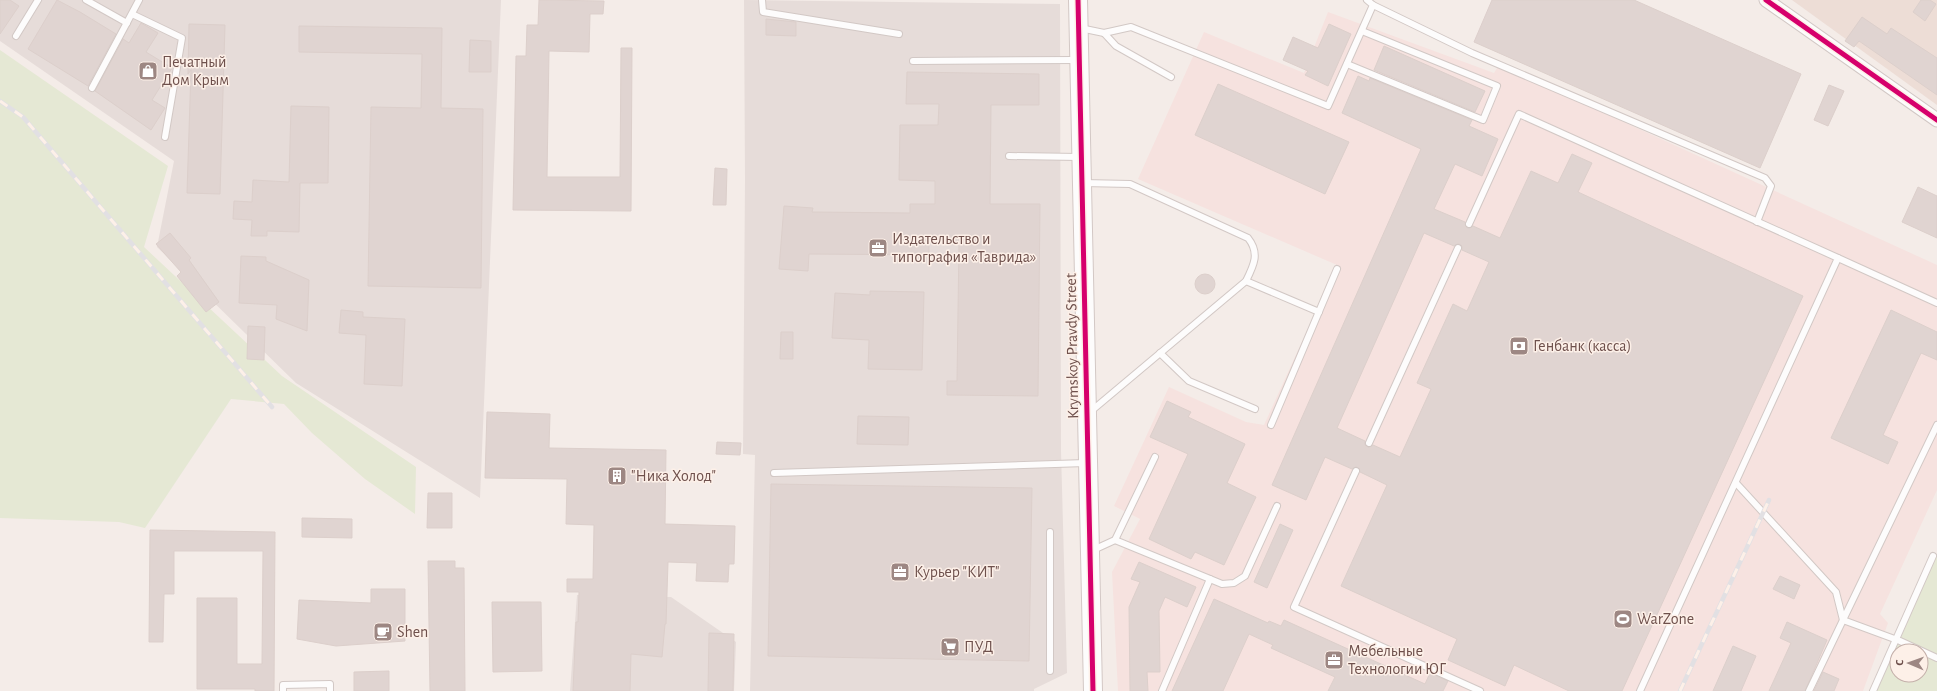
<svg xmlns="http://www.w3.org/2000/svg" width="1937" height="691" font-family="'Alegreya Sans',sans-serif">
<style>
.residential{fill:#edddd6}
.commercial{fill:#f6e2df}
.industrial{fill:#e6dcd9}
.green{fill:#e5e8d4;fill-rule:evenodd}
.building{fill:#e0d4d1;stroke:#dccfcb;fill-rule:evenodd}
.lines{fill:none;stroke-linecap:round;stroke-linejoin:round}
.lane-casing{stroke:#d2c8c5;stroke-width:8}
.street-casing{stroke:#d2c8c5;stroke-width:15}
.secondary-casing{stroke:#d3c8c5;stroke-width:20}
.lane{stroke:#fdfcfc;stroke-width:6}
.street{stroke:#fdfcfc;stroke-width:13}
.secondary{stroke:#fdfcfc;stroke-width:18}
.rail-casing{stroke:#e2e0e3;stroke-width:4.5}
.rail{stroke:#fdf0e8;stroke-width:3;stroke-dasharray:9;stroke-linecap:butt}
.cycleway-casing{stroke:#fdf0e8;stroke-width:8}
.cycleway{stroke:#d6006c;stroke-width:5}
.labels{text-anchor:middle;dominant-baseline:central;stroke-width:3;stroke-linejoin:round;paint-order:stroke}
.poi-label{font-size:16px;fill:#6e504c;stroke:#fdf0e8;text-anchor:start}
.street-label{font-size:16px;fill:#6e504c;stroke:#fdf0e8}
</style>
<rect width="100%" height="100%" fill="#f4ece8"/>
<polygon class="residential" points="1792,0 1937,0 1937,105"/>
<polygon class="commercial" points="1328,12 1494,73 1499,65 1937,265 1937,490 1880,614 1888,623 1863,691 1118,691 1112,572 1140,519 1114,506 1169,387 1246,422 1264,425 1337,265 1138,179 1204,32 1304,73"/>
<g class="industrial">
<polygon points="0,0 501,0 480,498 296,383 157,247 174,161 0,41"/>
<polygon points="744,0 1060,4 1061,451 1067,673 1034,689 1034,691 750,691 755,455 743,454 745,180"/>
<polygon points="577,595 671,597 736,642 734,691 570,691"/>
</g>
<g class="green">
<polygon points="0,50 168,166 144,247 282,376 416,467 415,514 365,479 312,433 284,404 231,399 145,528 119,522 0,518"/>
<path d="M 1937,555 L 1937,691 L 1874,691 ZM 1897,651 L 1921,651 L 1921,675 L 1897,675 Z"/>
</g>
<g class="building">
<polygon points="0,0 10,0 19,6 0,34"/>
<polygon points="57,0 80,12 116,34 88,86 28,49"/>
<polygon points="539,0 604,1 603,14 590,14 589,52 549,51 547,177 620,177 621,48 632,48 631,211 513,210 516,56 526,56 527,25 538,25"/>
<polygon points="1492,0 1634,0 1801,74 1760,168 1474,42"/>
<polygon points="1921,0 1930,0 1936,4 1925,21 1913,12"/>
<polygon points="1862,17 1887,34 1891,28 1937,58 1937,95 1859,41 1854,47 1845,41"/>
<polygon points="766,19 796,22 796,36 766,35"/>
<polygon points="141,23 158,33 146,52 172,68 152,100 165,108 151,130 95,91 123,39 129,43"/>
<polygon points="189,24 225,25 220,194 187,193 191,70 188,74"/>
<polygon points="1329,24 1351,34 1328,86 1305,75 1308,71 1283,60 1293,37 1318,48"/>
<polygon points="299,26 442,28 441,108 483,109 481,288 368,286 371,107 421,108 422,54 299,52"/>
<polygon points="470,40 491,41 491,72 469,72"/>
<polygon points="1384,46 1485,91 1475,112 1374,70"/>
<polygon points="907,72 1039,74 1039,105 991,105 990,204 1040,204 1038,396 947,395 947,381 957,381 959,243 929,243 929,255 809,254 808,271 779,269 784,206 813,208 812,212 910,213 910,204 935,204 935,181 899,180 900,125 938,125 939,104 906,104"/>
<path d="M 1358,76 L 1369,81 L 1370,78 L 1472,120 L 1469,126 L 1498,139 L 1482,176 L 1455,164 L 1434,209 L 1465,222 L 1467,228 L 1473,226 L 1500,238 L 1531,171 L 1558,183 L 1572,154 L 1592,163 L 1578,192 L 1803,296 L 1622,691 L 1569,691 L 1514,665 L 1505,686 L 1448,660 L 1457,639 L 1341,586 L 1387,485 L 1360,472 L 1357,467 L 1352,469 L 1325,457 L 1306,500 L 1272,485 L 1421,149 L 1342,113 ZM 1424,233 L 1454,246 L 1459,244 L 1462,246 L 1462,250 L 1489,262 L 1467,311 L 1453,304 L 1417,383 L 1431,389 L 1400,457 L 1373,445 L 1368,447 L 1365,445 L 1365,441 L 1337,428 Z"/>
<polygon points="1218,84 1349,142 1325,194 1195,135"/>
<polygon points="1829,85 1844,91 1828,126 1814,120"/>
<polygon points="291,106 329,107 328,183 300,183 299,232 267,231 267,236 251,236 252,220 233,219 234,201 252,202 253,180 289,182"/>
<polygon points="715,168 727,169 726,205 713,205"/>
<polygon points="1918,187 1937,196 1937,238 1902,222"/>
<polygon points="170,233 191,258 189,260 219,302 206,312 177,276 181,272 156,244"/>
<polygon points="241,256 266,257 266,261 309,280 307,331 276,319 277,305 239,303"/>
<circle cx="1205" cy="284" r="10"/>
<polygon points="870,291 924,292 922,370 868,369 869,340 832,338 835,293 870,295"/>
<polygon points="341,310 363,312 363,317 405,319 402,386 364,384 366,335 339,333"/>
<polygon points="1891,310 1937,332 1937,360 1921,353 1883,435 1898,442 1888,464 1831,438"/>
<polygon points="248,326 265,327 264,360 247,359"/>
<polygon points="781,332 793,332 793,359 780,359"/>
<polygon points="1167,401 1191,412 1188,417 1245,444 1227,483 1256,497 1224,565 1195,552 1191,559 1149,539 1188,454 1150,437"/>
<polygon points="487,412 550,414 549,448 666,450 665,524 735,526 734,564 729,564 728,582 696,581 697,563 668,562 666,624 665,624 662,657 631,654 630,691 573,691 576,622 578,622 579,592 567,592 567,579 593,579 594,525 566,524 567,479 485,478"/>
<polygon points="858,416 909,417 908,445 857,444"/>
<polygon points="717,442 741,443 740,455 716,454"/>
<polygon points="771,484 1032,488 1029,661 768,656"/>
<polygon points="428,493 452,493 452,528 427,528"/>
<polygon points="302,518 352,519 352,538 302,537"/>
<polygon points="1280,524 1293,530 1267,588 1254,582"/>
<polygon points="150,530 275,532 274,691 255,691 255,689 197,689 197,598 237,598 237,664 262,664 263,551 174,551 174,594 164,594 163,642 149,642"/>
<polygon points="428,561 455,561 455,568 464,568 465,691 430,691"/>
<polygon points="1139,562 1196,587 1187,607 1165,597 1159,611 1160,672 1147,672 1148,691 1130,691 1129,607 1140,582 1131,579"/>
<polygon points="1780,576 1800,585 1794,599 1773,589"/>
<polygon points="371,589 405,589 405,641 336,646 297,639 299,600 371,603"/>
<polygon points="1214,599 1268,623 1269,621 1281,626 1284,620 1425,684 1430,673 1448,681 1443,691 1328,691 1335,677 1271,648 1273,645 1249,634 1223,691 1172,691"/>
<polygon points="492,602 541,602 542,671 493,672"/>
<polygon points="1787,622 1827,640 1805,691 1769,691 1791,643 1780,638"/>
<polygon points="709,633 734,634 733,691 708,691"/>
<polygon points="1733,646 1756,656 1741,691 1713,691"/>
<polygon points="389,671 389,691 354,691 354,672"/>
<polygon points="1823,672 1839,679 1834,691 1814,691"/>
</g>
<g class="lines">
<g class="lane-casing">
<g id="lane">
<polyline points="86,0 127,23"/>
<polyline points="762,0 763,12 899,34"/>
<polyline points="1373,5 1472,53 1765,178 1771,186 1757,222"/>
<polyline points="132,14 182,38 165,137"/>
<polyline points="1080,28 1104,33"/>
<polyline points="16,36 38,0"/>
<polyline points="913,61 1077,60"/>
<polyline points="1347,64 1483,120 1497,86 1362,31"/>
<polyline points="1171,77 1116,46 1104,33 1131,27 1328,106 1373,5 1367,0"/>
<polyline points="92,88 139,0"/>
<polyline points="1009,156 1079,157"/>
<path d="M 1083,183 L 1130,184 L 1248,238 C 1260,253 1254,265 1246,281 L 1090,412"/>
<polyline points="1469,224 1519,114 1838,258 1640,691"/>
<polyline points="1838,258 1937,303"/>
<polyline points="1246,281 1319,312"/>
<polyline points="1160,353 1189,381 1255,409"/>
<polyline points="1271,425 1337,269"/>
<polyline points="1369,443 1458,248"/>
<polyline points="1356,471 1294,607 1480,691"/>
<polyline points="774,473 1086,463"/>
<polyline points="1736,483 1836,592 1843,620"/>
<polyline points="1115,540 1210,579 1162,691"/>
<polyline points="1091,551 1115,540 1155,457"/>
<polyline points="1210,579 1222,584 1234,583 1245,576 1277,506"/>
<polyline points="1843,620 1937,425"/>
<polyline points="1050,671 1050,532"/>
<polyline points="283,691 283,685 330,684 330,691"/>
<polyline points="1809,691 1843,620 1900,641 1937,658"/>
<polyline points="1873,691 1933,556"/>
</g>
</g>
<g class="street-casing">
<polyline id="street" points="1766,0 1937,120"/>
</g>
<g class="secondary-casing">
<polyline id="secondary" points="1078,0 1093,691"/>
</g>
<use href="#lane" class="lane"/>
<use href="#street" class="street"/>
<use href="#secondary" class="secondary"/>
<g class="rail-casing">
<g id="rail">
<polyline points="0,101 23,117 272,407"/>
<polyline points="1680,691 1769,500"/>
</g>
</g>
<use href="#rail" class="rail"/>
<g class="cycleway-casing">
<g id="cycleway">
<polyline points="1078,0 1093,691"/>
<polyline points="1766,0 1937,120"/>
</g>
</g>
<use href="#cycleway" class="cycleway"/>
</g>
<defs>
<g id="shop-square" transform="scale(1)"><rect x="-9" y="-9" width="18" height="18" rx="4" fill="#9d8783" stroke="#fdf0e8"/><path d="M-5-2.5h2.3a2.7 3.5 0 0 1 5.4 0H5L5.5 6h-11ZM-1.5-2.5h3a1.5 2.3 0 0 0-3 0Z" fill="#fff"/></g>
<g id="office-square" transform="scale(1)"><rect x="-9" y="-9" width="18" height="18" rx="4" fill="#9d8783" stroke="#fdf0e8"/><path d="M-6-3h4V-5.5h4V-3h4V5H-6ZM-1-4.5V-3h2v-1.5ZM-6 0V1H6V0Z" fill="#fff"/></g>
<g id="bank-square" transform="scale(1)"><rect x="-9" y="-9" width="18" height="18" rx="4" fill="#9d8783" stroke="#fdf0e8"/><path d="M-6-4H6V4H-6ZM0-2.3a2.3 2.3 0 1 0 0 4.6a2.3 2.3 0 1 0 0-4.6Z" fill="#fff"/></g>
<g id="building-square" transform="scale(1)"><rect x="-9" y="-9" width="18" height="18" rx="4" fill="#9d8783" stroke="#fdf0e8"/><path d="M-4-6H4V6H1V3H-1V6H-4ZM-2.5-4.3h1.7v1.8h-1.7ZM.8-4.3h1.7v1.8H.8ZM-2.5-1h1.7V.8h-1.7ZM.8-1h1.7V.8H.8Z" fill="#fff"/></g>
<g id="stadium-square" transform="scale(1)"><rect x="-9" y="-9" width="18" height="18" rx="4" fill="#9d8783" stroke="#fdf0e8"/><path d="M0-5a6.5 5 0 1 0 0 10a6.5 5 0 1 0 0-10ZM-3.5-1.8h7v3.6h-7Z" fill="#fff"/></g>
<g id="cafe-square" transform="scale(1)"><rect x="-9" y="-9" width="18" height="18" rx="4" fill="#9d8783" stroke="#fdf0e8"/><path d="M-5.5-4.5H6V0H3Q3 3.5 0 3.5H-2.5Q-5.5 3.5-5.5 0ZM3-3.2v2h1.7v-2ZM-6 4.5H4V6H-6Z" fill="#fff"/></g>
<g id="supermarket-square" transform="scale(1)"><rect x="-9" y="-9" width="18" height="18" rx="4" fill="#9d8783" stroke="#fdf0e8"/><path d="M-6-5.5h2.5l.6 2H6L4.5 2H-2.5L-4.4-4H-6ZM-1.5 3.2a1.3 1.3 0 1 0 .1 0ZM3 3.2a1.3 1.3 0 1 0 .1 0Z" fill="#fff"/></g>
</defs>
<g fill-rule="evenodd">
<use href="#shop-square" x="148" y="71"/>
<use href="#office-square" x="878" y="248"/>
<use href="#bank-square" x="1519" y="346"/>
<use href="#building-square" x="617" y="476"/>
<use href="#office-square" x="900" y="572"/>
<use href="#stadium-square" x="1623" y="619"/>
<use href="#cafe-square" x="383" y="632"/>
<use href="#supermarket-square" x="950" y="647"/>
<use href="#office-square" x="1334" y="660"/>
</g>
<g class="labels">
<g class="poi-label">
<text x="162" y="62">Печатный<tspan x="162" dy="18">Дом Крым</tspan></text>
<text x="892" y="239">Издательство и<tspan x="892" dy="18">типография «Таврида»</tspan></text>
<text x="1533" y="346">Генбанк (касса)</text>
<text x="631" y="476">"Ника Холод"</text>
<text x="914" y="572">Курьер "КИТ"</text>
<text x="1637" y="619">WarZone</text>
<text x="397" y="632">Shen</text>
<text x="964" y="647">ПУД</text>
<text x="1348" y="651">Мебельные<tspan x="1348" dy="18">Технологии ЮГ</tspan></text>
</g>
<g class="street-label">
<text transform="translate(1072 346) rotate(-91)">Krymskoy Pravdy Street</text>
</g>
</g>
<g transform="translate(1909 663) rotate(272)"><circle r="19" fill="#fdf0e8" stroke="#c4b0aa"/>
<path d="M0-3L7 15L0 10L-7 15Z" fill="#9d8783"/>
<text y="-6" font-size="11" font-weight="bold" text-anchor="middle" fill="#6e504c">С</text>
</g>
</svg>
